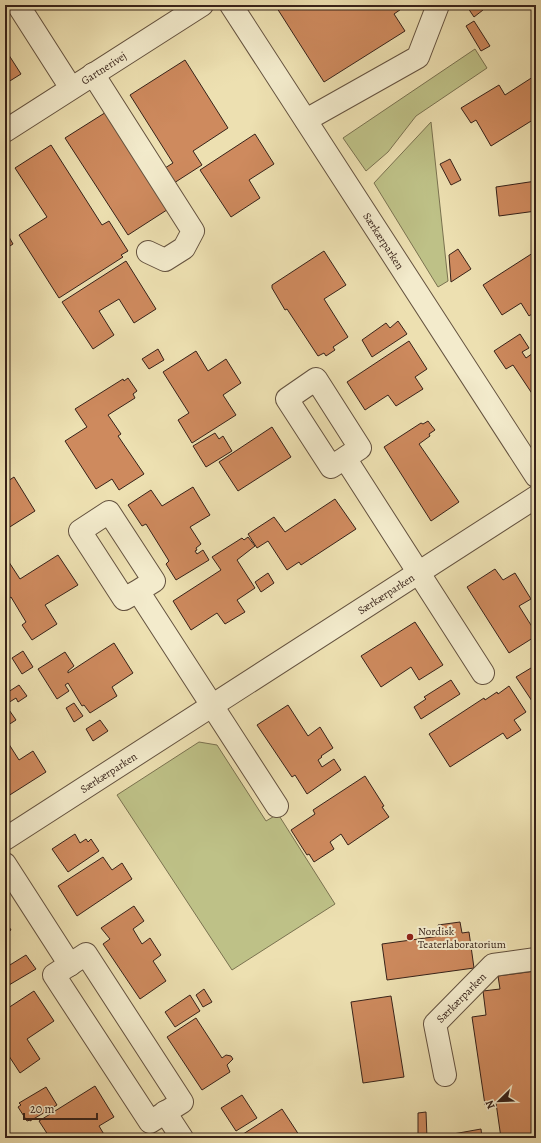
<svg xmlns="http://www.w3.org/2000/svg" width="541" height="1143" font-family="Alegreya,serif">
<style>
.green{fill:#bec187;stroke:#7a7250}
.building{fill:#ce8a5e;stroke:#372219}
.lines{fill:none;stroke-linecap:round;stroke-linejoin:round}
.minor-casing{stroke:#64523f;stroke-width:24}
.minor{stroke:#f3ebcc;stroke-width:22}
.poi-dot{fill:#8f2418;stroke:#f3ebcc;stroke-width:1.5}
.labels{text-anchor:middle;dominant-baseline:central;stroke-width:4;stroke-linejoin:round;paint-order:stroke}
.street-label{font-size:11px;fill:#372219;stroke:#f3ebcc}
.poi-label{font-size:11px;fill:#372219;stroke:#f3ebcc;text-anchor:start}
</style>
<rect width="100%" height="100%" fill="#ede0b1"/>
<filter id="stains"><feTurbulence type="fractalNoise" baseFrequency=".005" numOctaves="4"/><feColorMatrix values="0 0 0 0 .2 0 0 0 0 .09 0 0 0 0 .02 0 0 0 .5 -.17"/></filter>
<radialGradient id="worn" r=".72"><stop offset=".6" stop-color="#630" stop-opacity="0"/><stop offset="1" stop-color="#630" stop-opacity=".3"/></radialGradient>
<g class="green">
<polygon points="475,49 487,68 416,116 388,152 366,171 343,138"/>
<polygon points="431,122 448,281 438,287 374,183"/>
<polygon points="199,742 217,745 266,821 278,814 335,904 232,970 117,795"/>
</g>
<g class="building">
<polygon points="275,5 407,5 394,14 405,31 324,82"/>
<polygon points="466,5 480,5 483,10 474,17"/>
<polygon points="474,21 490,46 481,51 466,26"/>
<polygon points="5,49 21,74 5,84"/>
<polygon points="185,60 228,128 193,151 202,165 174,183 165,168 173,163 130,95"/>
<polygon points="536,75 536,118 491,146 476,120 471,123 461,108 499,85 505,95"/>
<polygon points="111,109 173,206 128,235 65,138"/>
<polygon points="255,134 274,164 249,180 260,198 231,217 200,170"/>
<polygon points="51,145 102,225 109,221 128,251 121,255 123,257 59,298 19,235 47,217 15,168"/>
<polygon points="450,159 461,180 451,185 440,164"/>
<polygon points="536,181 536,211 499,216 496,187"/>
<polygon points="5,230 13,244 5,249"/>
<polygon points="458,249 471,269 451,282 449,255"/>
<polygon points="324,251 346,285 324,299 348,337 333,347 335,350 326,356 324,353 318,356 287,309 285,310 272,288 272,285"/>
<polygon points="536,251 536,311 529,316 521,303 502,315 483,285"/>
<polygon points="126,261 156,309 134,323 119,299 99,311 114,335 93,349 62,302"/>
<polygon points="398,321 407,334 372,357 362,340 386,323 390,328"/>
<polygon points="520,334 529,348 522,352 526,358 536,351 536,396 535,394 533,395 513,365 506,369 494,351"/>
<polygon points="409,341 427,369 415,377 423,389 396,406 388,395 365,410 347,382"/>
<polygon points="158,349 164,360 149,369 142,359"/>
<polygon points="196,351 208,371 226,359 241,383 223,395 236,415 192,443 178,420 189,413 163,372"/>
<polygon points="128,378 137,391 133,394 135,398 108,415 121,434 118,436 144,474 119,490 112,479 96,489 65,441 87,427 75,409 123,379 124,381"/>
<polygon points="428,421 435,430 429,434 430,436 419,444 459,502 431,521 384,447 421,423 423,424"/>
<polygon points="272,427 291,457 238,491 219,462"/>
<polygon points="215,433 219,439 223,436 232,451 206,467 193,446"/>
<polygon points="14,477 35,511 5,530 5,483"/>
<polygon points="193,487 210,515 190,527 201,544 196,548 197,550 195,551 197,554 203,550 209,560 176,580 166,564 169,561 146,524 142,526 128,505 151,490 162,506"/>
<polygon points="335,499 356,529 301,565 299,562 287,570 268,541 257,548 248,534 274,517 285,532"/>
<polygon points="248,537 255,546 237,560 255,588 237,600 245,612 225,624 217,613 191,630 173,601 221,570 212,557 242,538 244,540"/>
<polygon points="5,547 9,553 5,556 20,579 58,555 78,585 45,605 57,624 32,640 22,625 26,622 11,597 5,601"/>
<polygon points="495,569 503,580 515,573 531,599 519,606 536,633 536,636 509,653 467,587"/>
<polygon points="268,573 274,583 261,592 255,582"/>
<polygon points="415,622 443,665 419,680 411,667 381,687 361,656"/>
<polygon points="114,643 133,673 112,687 117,696 90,713 84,705 82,706 68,683 65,685 69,691 57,699 38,669 65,652 74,666 68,671 68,673"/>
<polygon points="23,651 33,667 22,674 12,658"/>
<polygon points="536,665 536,703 534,704 516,677"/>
<polygon points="451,680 460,694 421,719 414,707 426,699 424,697"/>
<polygon points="19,685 27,696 18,702 16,698 8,703 5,699 5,694"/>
<polygon points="509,686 526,712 514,720 521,730 507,739 503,733 450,767 429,734 484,698 485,700 497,692 498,694"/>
<polygon points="74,703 83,716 74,722 66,708"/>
<polygon points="5,704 16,720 5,727"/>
<polygon points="288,705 308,736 320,727 333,748 321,756 322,757 318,760 322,767 334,759 341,770 307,794 295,775 292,777 257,725"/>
<polygon points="100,720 108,731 93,741 86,729"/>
<polygon points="5,738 19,760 33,751 46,772 5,798"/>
<polygon points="365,776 384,806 382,807 389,817 348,845 341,834 330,842 334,849 314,862 309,854 307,855 291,830 315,814 313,810"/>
<polygon points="75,834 80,843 86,839 88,842 91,839 99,851 68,872 52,849"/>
<polygon points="103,857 112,870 122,863 132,879 77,916 58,886"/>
<polygon points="134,906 144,921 133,929 142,944 150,938 161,955 153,961 166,981 140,999 103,944 110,939 101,928"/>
<polygon points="5,920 11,930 5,934"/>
<polygon points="460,922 462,933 469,932 474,968 387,980 382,944 440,936 438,925"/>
<polygon points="26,955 36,969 9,985 5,979 5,968"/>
<polygon points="536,971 536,1138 501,1138 496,1103 485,1105 472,1017 486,1015 483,991 500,989 498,976"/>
<polygon points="204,989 212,1002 203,1007 196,995"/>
<polygon points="34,991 54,1021 27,1039 40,1059 20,1073 5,1050 5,1010"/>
<polygon points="190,995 200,1011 175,1027 165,1012"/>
<polygon points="391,996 404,1077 363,1083 351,1002"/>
<polygon points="196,1018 222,1058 226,1055 231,1056 233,1059 227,1065 230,1072 202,1090 167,1037"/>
<polygon points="95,1086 114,1117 99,1126 105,1136 102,1138 50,1138 39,1121"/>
<polygon points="46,1087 57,1105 30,1121 30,1120 27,1121 18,1107 21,1105 19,1103"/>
<polygon points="242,1095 257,1118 236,1131 221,1108"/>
<polygon points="282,1109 301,1138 237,1138"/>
<polygon points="426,1112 427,1138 418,1138 418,1113"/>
<polygon points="481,1129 482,1138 454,1138 453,1134"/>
</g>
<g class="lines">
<g class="minor-casing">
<g id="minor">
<polyline points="18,5 71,88"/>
<path id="s1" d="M 231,5 L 536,476"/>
<polyline points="93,74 193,231 184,248 165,260 148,252"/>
<polyline points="306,120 418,57 438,5"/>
<path id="s2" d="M 5,131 L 202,5"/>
<polyline points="345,458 331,467 287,399 316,379 360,448 345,458 483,673"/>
<polyline points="138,591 124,599 80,531 109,512 154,581 138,591 277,806"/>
<path id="s3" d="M 5,839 L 536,497"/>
<polyline points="5,864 70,965"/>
<polygon points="86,954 182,1102 150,1122 54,975"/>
<path id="s4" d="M 445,1075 L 435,1024 L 493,965 L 536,959"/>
<polyline points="165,1112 182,1138"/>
</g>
</g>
<use href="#minor" class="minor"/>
</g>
<circle class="poi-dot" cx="410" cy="937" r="4"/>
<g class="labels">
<g class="street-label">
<text stroke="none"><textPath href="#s2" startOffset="117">Gartnerivej</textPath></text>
<text stroke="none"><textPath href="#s1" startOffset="281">Særkærparken</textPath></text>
<text stroke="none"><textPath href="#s3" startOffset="453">Særkærparken</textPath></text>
<text stroke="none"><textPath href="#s3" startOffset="123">Særkærparken</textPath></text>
<text stroke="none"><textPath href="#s4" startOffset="89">Særkærparken</textPath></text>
</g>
<g class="poi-label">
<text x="418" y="931">Nordisk<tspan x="418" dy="13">Teaterlaboratorium</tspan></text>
</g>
</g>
<rect width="541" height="1143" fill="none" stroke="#ede0b1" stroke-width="20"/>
<rect x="6" y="6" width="529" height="1131" fill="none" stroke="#372219" stroke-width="2"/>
<rect x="10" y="10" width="521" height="1123" fill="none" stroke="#372219"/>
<g transform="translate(499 1101) rotate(247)" stroke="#f3ebcc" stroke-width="3" paint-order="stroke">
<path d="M0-3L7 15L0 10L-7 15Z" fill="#372219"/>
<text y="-6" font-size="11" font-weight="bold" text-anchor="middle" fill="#372219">N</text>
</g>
<path d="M24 1113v6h73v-6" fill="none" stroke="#372219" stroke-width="2"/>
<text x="30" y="1113" font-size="12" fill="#372219" stroke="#f3ebcc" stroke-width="3" paint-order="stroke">20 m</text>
<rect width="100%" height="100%" filter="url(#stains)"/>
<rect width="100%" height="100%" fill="url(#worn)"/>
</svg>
